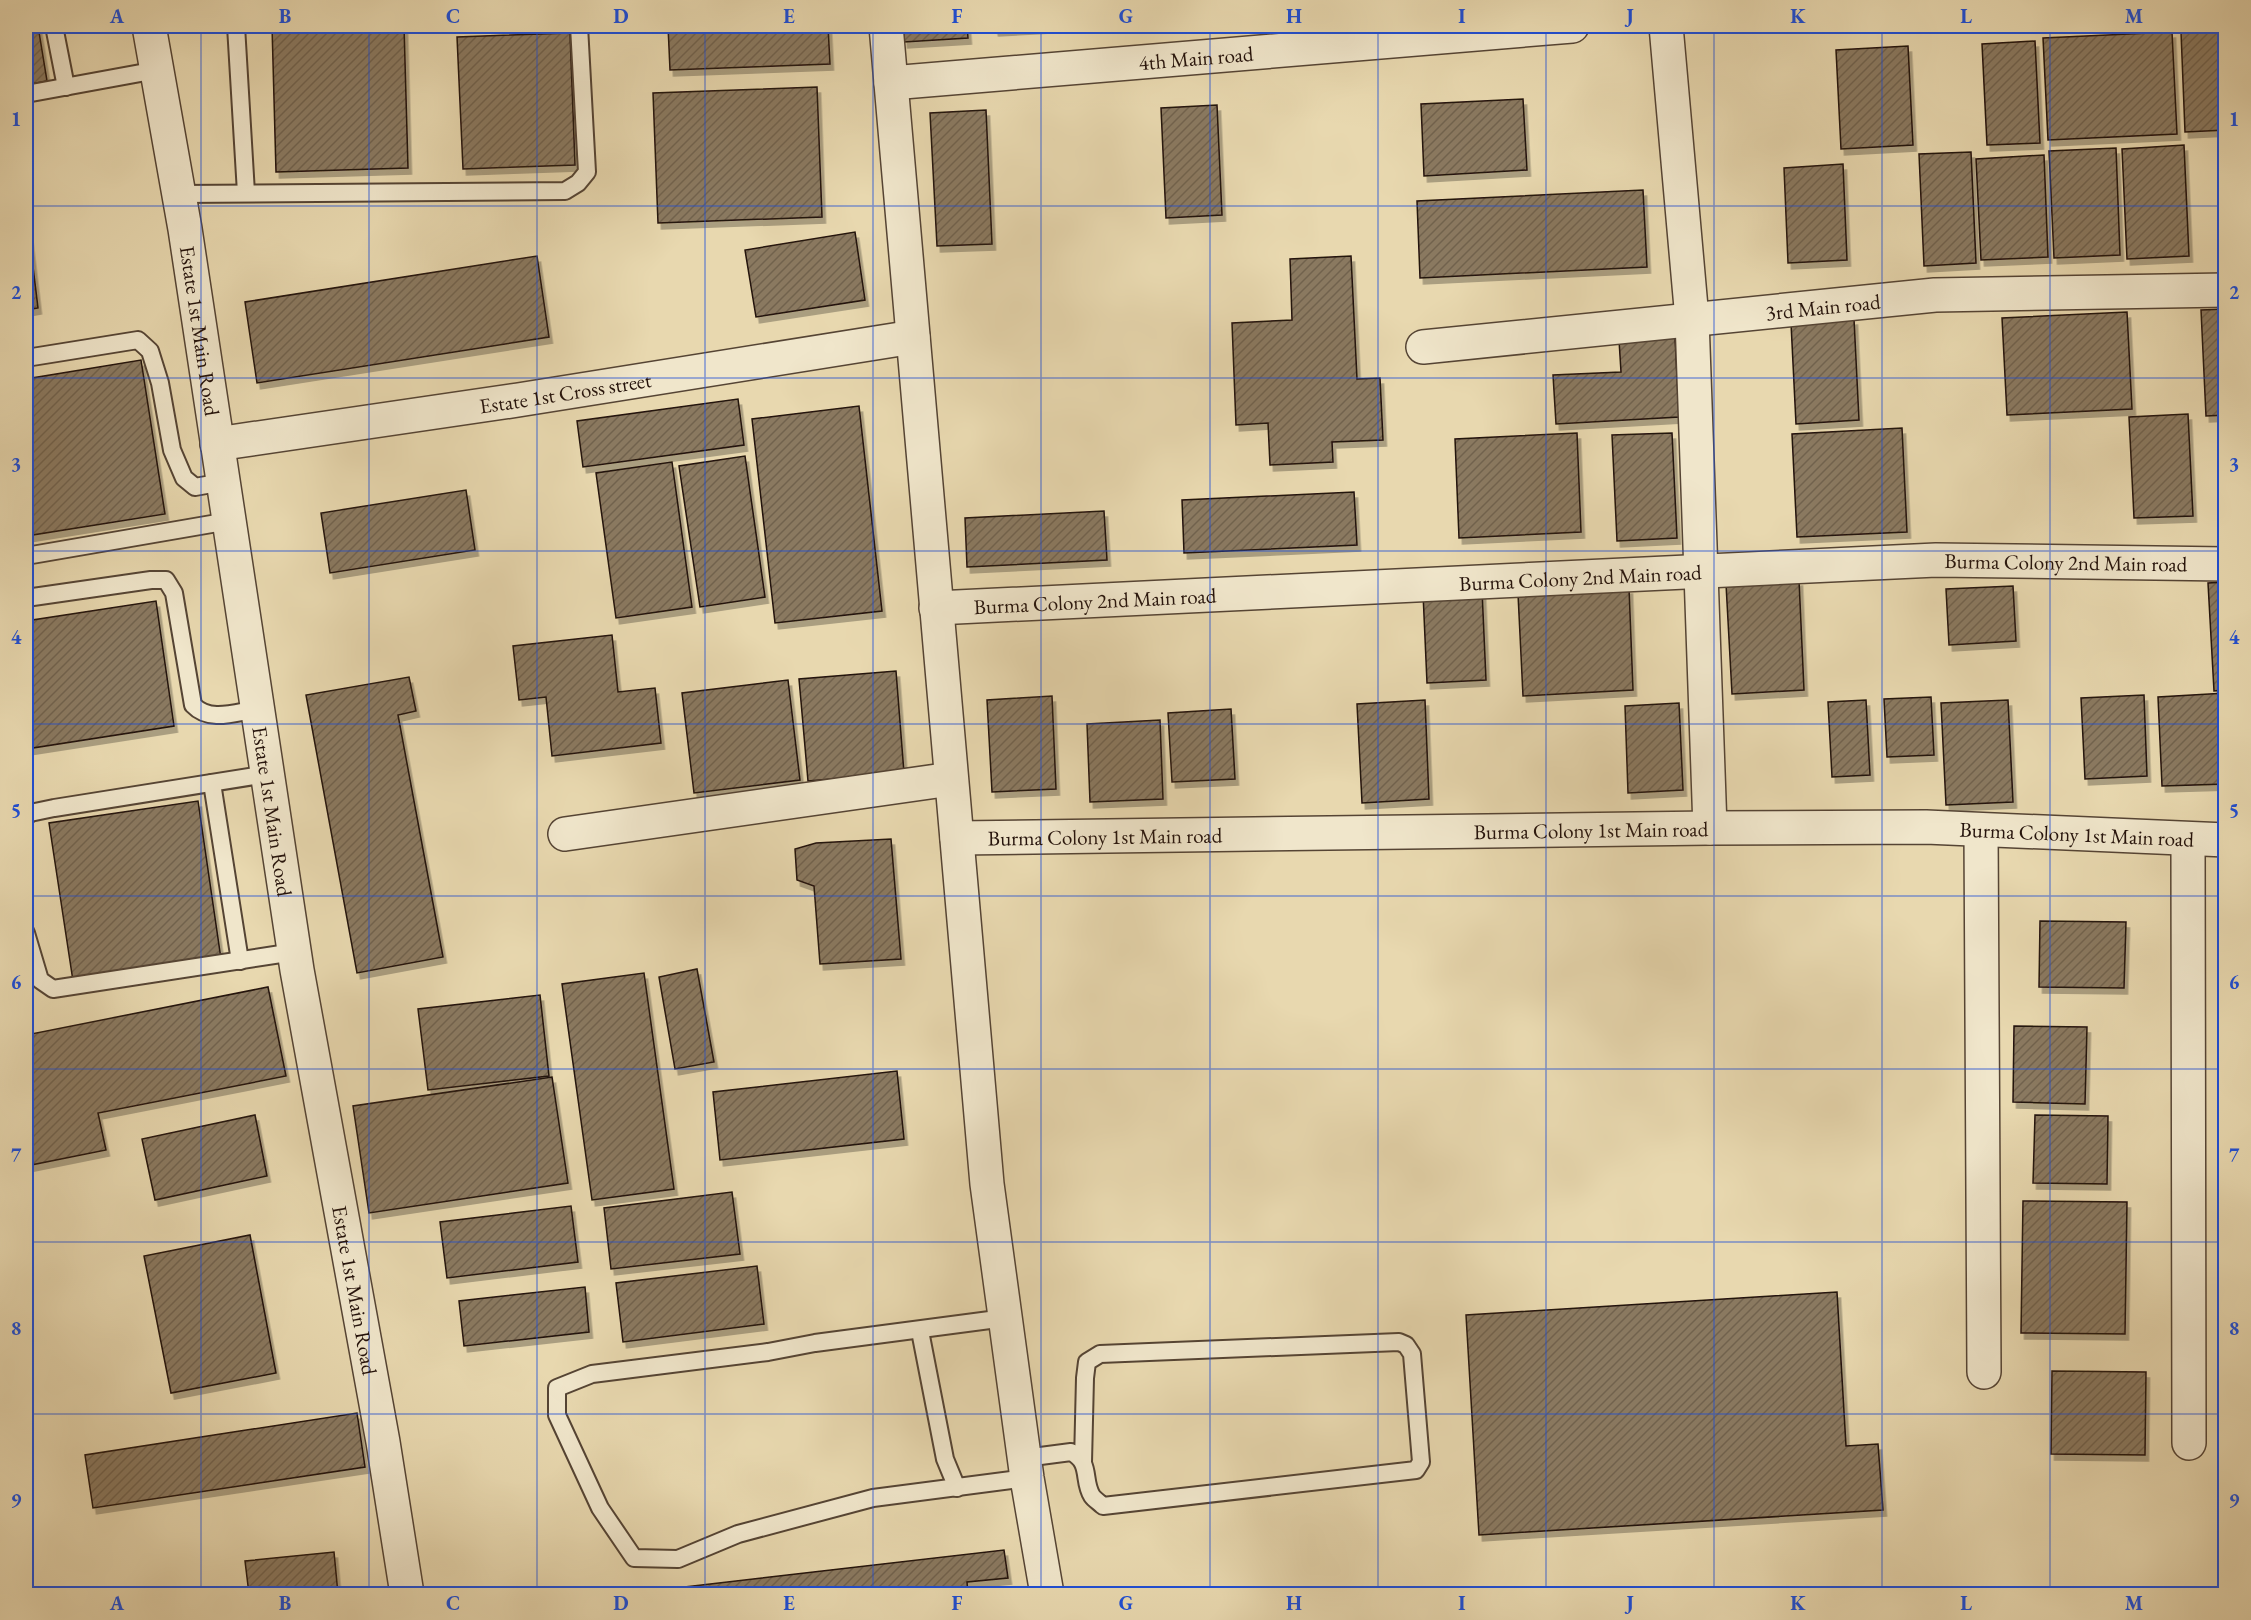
<svg xmlns="http://www.w3.org/2000/svg" width="2251" height="1620" font-family="'EB Garamond',serif">
<style>
.building{fill:url(#building-hatch);stroke:#24120b;stroke-width:1.5;filter:url(#shadow)}
.lines{fill:none;stroke-linecap:round;stroke-linejoin:round}
.service-casing{stroke:#554434;stroke-width:20}
.minor-casing{stroke:#554434;stroke-width:36}
.service{stroke:#f0e6cb;stroke-width:16}
.minor{stroke:#f0e6cb;stroke-width:33}
.grid{fill:none;stroke:#1d4ed8;stroke-width:1.5;stroke-opacity:0.55}
.labels{text-anchor:middle;dominant-baseline:central;stroke-width:4.5;stroke-linejoin:round;paint-order:stroke}
.street-label{font-size:21px;fill:#24120b;stroke:#f0e6cb}
.neatline{fill:none;stroke:#1d4ed8;stroke-width:2}
.grid-label{font-size:20px;text-anchor:middle;font-weight:bold;fill:#1d4ed8}
</style>
<defs>
<pattern id="building-hatch" width="6" height="6" patternUnits="userSpaceOnUse" patternTransform="scale(1.5)"><rect width="6" height="6" fill="#8a7960"/><path d="M-1 1l2-2M0 6l6-6M5 7l2-2" fill="none" stroke="#71624d"/></pattern>
<filter id="shadow"><feDropShadow dx="3.5" dy="6" stdDeviation="0" flood-color="#0004"/></filter>
</defs>
<rect width="100%" height="100%" fill="#e8d8af"/>
<filter id="stains"><feTurbulence type="fractalNoise" baseFrequency=".00333" numOctaves="4"/><feColorMatrix values="0 0 0 0 .2 0 0 0 0 .09 0 0 0 0 .02 0 0 0 .5 -.17"/></filter>
<radialGradient id="worn" r=".72"><stop offset=".6" stop-color="#630" stop-opacity="0"/><stop offset="1" stop-color="#630" stop-opacity=".3"/></radialGradient>
<g class="building">
<polygon points="26,26 38,26 47,81 26,85"/>
<polygon points="272,26 404,26 408,168 276,172"/>
<polygon points="668,26 828,26 830,64 670,70"/>
<polygon points="903,26 967,26 968,38 904,42"/>
<polygon points="994,26 1048,26 1048,27 995,30"/>
<polygon points="2226,30 2226,130 2185,132 2181,32"/>
<polygon points="2172,32 2177,134 2048,140 2043,38"/>
<polygon points="570,33 575,165 463,169 457,37"/>
<polygon points="2035,41 2040,143 1987,145 1982,44"/>
<polygon points="1908,46 1913,145 1841,149 1836,50"/>
<polygon points="817,87 822,217 658,223 653,93"/>
<polygon points="1523,99 1527,170 1424,176 1421,104"/>
<polygon points="1217,105 1222,215 1166,218 1161,108"/>
<polygon points="986,110 992,244 937,246 930,113"/>
<polygon points="2184,145 2189,256 2127,259 2122,149"/>
<polygon points="2116,148 2120,255 2054,258 2049,151"/>
<polygon points="1971,152 1976,263 1924,266 1919,154"/>
<polygon points="2044,155 2048,257 1981,260 1976,159"/>
<polygon points="1843,164 1847,260 1788,263 1784,168"/>
<polygon points="1643,190 1647,267 1420,278 1417,201"/>
<polygon points="855,232 865,300 756,317 745,250"/>
<polygon points="26,234 29,234 38,308 26,310"/>
<polygon points="537,256 549,337 257,383 245,302"/>
<polygon points="1351,256 1357,379 1380,378 1383,440 1332,442 1333,462 1270,465 1268,423 1236,425 1232,323 1292,320 1290,259"/>
<polygon points="2226,309 2226,415 2206,416 2201,310"/>
<polygon points="2127,312 2132,409 2007,415 2002,318"/>
<polygon points="1854,319 1859,420 1796,424 1791,323"/>
<polygon points="1675,337 1679,417 1556,424 1553,375 1621,372 1619,340"/>
<polygon points="141,360 165,514 26,536 26,379"/>
<polygon points="738,399 744,445 583,467 577,421"/>
<polygon points="859,406 882,611 775,623 752,419"/>
<polygon points="2188,414 2193,516 2134,518 2129,417"/>
<polygon points="1902,428 1907,532 1797,537 1792,434"/>
<polygon points="1577,433 1581,532 1459,538 1455,439"/>
<polygon points="1672,433 1677,538 1617,541 1612,435"/>
<polygon points="745,456 765,597 700,607 679,466"/>
<polygon points="672,462 692,607 616,618 596,473"/>
<polygon points="466,490 475,550 330,573 321,513"/>
<polygon points="1354,492 1357,545 1184,553 1182,500"/>
<polygon points="1104,511 1107,560 967,567 965,518"/>
<polygon points="1799,580 1804,690 1732,694 1726,584"/>
<polygon points="2226,582 2226,690 2214,691 2208,583"/>
<polygon points="2013,586 2016,641 1949,645 1946,589"/>
<polygon points="1629,588 1633,690 1523,696 1518,594"/>
<polygon points="1482,590 1486,680 1427,683 1423,593"/>
<polygon points="156,601 174,726 26,749 26,621"/>
<polygon points="612,635 618,692 655,688 661,743 552,756 546,697 519,700 513,646"/>
<polygon points="896,671 904,773 808,781 799,679"/>
<polygon points="409,677 416,711 398,715 443,957 357,973 306,695"/>
<polygon points="788,680 800,780 694,793 682,693"/>
<polygon points="2226,693 2226,784 2162,786 2158,697"/>
<polygon points="2144,695 2147,776 2085,779 2081,698"/>
<polygon points="1052,696 1056,789 992,792 987,700"/>
<polygon points="1931,697 1934,755 1887,757 1884,699"/>
<polygon points="1425,700 1429,799 1362,803 1357,704"/>
<polygon points="1866,700 1870,775 1832,777 1828,702"/>
<polygon points="2008,700 2013,802 1946,805 1941,703"/>
<polygon points="1679,703 1683,790 1628,793 1625,706"/>
<polygon points="1231,709 1235,779 1172,782 1168,713"/>
<polygon points="1160,720 1163,799 1090,802 1087,724"/>
<polygon points="198,801 221,959 73,981 49,823"/>
<polygon points="891,839 901,959 820,964 814,886 797,880 795,849 816,843"/>
<polygon points="2040,921 2126,922 2124,988 2039,987"/>
<polygon points="697,969 714,1062 675,1069 659,977"/>
<polygon points="644,973 674,1189 592,1200 562,984"/>
<polygon points="268,987 286,1076 98,1113 106,1150 26,1166 26,1035"/>
<polygon points="540,995 549,1076 428,1090 418,1009"/>
<polygon points="2014,1026 2087,1027 2085,1104 2013,1102"/>
<polygon points="897,1071 904,1139 720,1160 713,1092"/>
<polygon points="552,1077 568,1183 369,1213 353,1106"/>
<polygon points="255,1115 267,1176 155,1200 142,1139"/>
<polygon points="2035,1115 2108,1116 2107,1184 2033,1183"/>
<polygon points="732,1192 740,1254 611,1269 604,1208"/>
<polygon points="2023,1201 2127,1202 2125,1334 2021,1333"/>
<polygon points="571,1206 578,1262 447,1278 440,1222"/>
<polygon points="250,1235 276,1373 171,1393 144,1256"/>
<polygon points="757,1266 764,1324 623,1342 616,1283"/>
<polygon points="585,1287 589,1332 464,1346 459,1301"/>
<polygon points="1837,1292 1846,1446 1878,1444 1883,1510 1479,1535 1466,1315"/>
<polygon points="2052,1371 2146,1372 2145,1455 2051,1454"/>
<polygon points="357,1413 365,1467 93,1508 85,1455"/>
<polygon points="1004,1550 1008,1578 967,1582 968,1594 624,1594"/>
<polygon points="334,1552 338,1594 249,1594 245,1561"/>
<polygon points="1347,1591 1348,1594 1326,1594"/>
</g>
<g class="lines">
<g class="service-casing">
<g id="service">
<polyline points="54,26 66,87"/>
<polyline points="236,26 246,193"/>
<polyline points="26,94 157,70"/>
<polyline points="178,194 565,191 578,183 587,172 579,26"/>
<polyline points="26,358 138,340 150,351 160,383 172,450 184,478 195,487 223,482"/>
<polyline points="26,556 229,521"/>
<path d="M 26,598 L 151,580 L 166,580 L 174,593 L 193,705 C 210,723 236,712 258,709"/>
<polyline points="212,783 240,961"/>
<polyline points="26,817 30,813 54,808 267,774"/>
<polyline points="26,933 40,980 53,989 294,952"/>
<polyline points="1005,1318 815,1343 768,1352 592,1374 557,1388 557,1415 600,1508 634,1558 678,1559 738,1534 873,1498 1027,1478"/>
<polyline points="920,1331 945,1459 957,1488"/>
<path d="M 1025,1458 L 1071,1452 C 1092,1463 1082,1480 1092,1496 C 1094,1499 1100,1503 1103,1506 L 1416,1470 L 1421,1462 L 1412,1354 L 1406,1345 L 1399,1342 L 1100,1354 L 1087,1362 L 1085,1378 L 1083,1462"/>
</g>
</g>
<g class="minor-casing">
<g id="minor">
<path id="s1" d="M 149,26 L 185,229 L 297,970 L 383,1442 L 407,1594"/>
<polyline points="886,26 987,1184 1027,1478 1047,1594"/>
<polyline points="1666,26 1692,319 1710,828"/>
<path id="s2" d="M 891,83 L 1572,26"/>
<path id="s3" d="M 1423,347 L 1935,295 L 2226,290"/>
<path id="s4" d="M 217,444 L 518,400 L 913,337"/>
<path id="s5" d="M 936,608 L 1936,560 L 2226,564"/>
<polyline points="1981,830 1984,1372"/>
<polyline points="565,834 951,779"/>
<path id="s6" d="M 957,838 L 1710,828 L 1926,827 L 2226,840"/>
<polyline points="2188,840 2189,1443"/>
</g>
</g>
<use href="#service" class="service"/>
<use href="#minor" class="minor"/>
</g>
<path class="grid" d="M 201,26 L 201,1594M 369,26 L 369,1594M 537,26 L 537,1594M 705,26 L 705,1594M 873,26 L 873,1594M 1041,26 L 1041,1594M 1210,26 L 1210,1594M 1378,26 L 1378,1594M 1546,26 L 1546,1594M 1714,26 L 1714,1594M 1882,26 L 1882,1594M 2050,26 L 2050,1594M 26,206 L 2226,206M 26,378 L 2226,378M 26,551 L 2226,551M 26,724 L 2226,724M 26,896 L 2226,896M 26,1069 L 2226,1069M 26,1242 L 2226,1242M 26,1414 L 2226,1414"/>
<g class="labels">
<g class="street-label">
<text stroke="none"><textPath href="#s2" startOffset="306">4th Main road</textPath></text>
<text stroke="none"><textPath href="#s3" startOffset="402">3rd Main road</textPath></text>
<text stroke="none"><textPath href="#s1" startOffset="309">Estate 1st Main Road</textPath></text>
<text stroke="none"><textPath href="#s4" startOffset="352">Estate 1st Cross street</textPath></text>
<text stroke="none"><textPath href="#s5" startOffset="1131">Burma Colony 2nd Main road</textPath></text>
<text stroke="none"><textPath href="#s5" startOffset="645">Burma Colony 2nd Main road</textPath></text>
<text stroke="none"><textPath href="#s5" startOffset="159">Burma Colony 2nd Main road</textPath></text>
<text stroke="none"><textPath href="#s1" startOffset="795">Estate 1st Main Road</textPath></text>
<text stroke="none"><textPath href="#s6" startOffset="634">Burma Colony 1st Main road</textPath></text>
<text stroke="none"><textPath href="#s6" startOffset="1120">Burma Colony 1st Main road</textPath></text>
<text stroke="none"><textPath href="#s6" startOffset="148">Burma Colony 1st Main road</textPath></text>
<text stroke="none"><textPath href="#s1" startOffset="1281">Estate 1st Main Road</textPath></text>
</g>
</g>
<rect width="2251" height="1620" fill="none" stroke="#e8d8af" stroke-width="66"/>
<rect x="33" y="33" width="2185" height="1554" class="neatline"/>
<g class="grid-label">
<text x="117" y="23">A</text>
<text x="285" y="23">B</text>
<text x="453" y="23">C</text>
<text x="621" y="23">D</text>
<text x="789" y="23">E</text>
<text x="957" y="23">F</text>
<text x="1126" y="23">G</text>
<text x="1294" y="23">H</text>
<text x="1462" y="23">I</text>
<text x="1630" y="23">J</text>
<text x="1798" y="23">K</text>
<text x="1966" y="23">L</text>
<text x="2134" y="23">M</text>
<text x="16" y="126">1</text>
<text x="2234" y="126">1</text>
<text x="16" y="299">2</text>
<text x="2234" y="299">2</text>
<text x="16" y="471">3</text>
<text x="2234" y="471">3</text>
<text x="16" y="644">4</text>
<text x="2234" y="644">4</text>
<text x="16" y="817">5</text>
<text x="2234" y="817">5</text>
<text x="16" y="989">6</text>
<text x="2234" y="989">6</text>
<text x="16" y="1162">7</text>
<text x="2234" y="1162">7</text>
<text x="16" y="1335">8</text>
<text x="2234" y="1335">8</text>
<text x="16" y="1507">9</text>
<text x="2234" y="1507">9</text>
<text x="117" y="1610">A</text>
<text x="285" y="1610">B</text>
<text x="453" y="1610">C</text>
<text x="621" y="1610">D</text>
<text x="789" y="1610">E</text>
<text x="957" y="1610">F</text>
<text x="1126" y="1610">G</text>
<text x="1294" y="1610">H</text>
<text x="1462" y="1610">I</text>
<text x="1630" y="1610">J</text>
<text x="1798" y="1610">K</text>
<text x="1966" y="1610">L</text>
<text x="2134" y="1610">M</text>
</g>
<rect width="100%" height="100%" filter="url(#stains)"/>
<rect width="100%" height="100%" fill="url(#worn)"/>
</svg>
